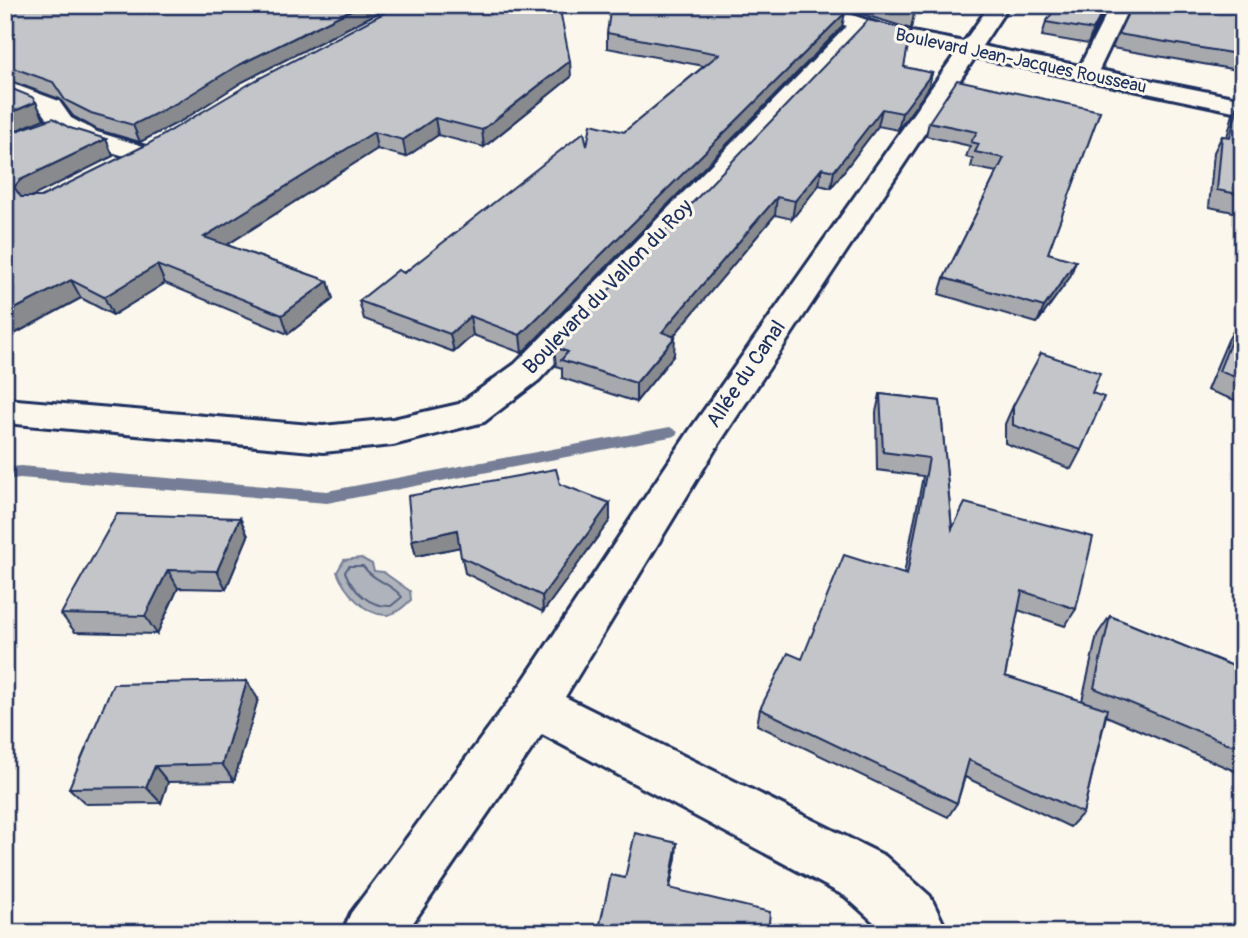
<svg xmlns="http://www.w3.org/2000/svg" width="1248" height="938" font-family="Pangolin,sans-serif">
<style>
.water{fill:#afb3bb;stroke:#747e96;stroke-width:2}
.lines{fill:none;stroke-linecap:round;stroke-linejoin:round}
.shore{stroke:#566483;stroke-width:2}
.stream{fill:#747e96;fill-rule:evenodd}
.minor-casing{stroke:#1b2f5e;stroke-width:6}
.minor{fill:#fbf7ec;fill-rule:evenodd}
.wall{fill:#a8a9ad;stroke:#1b2f5e;stroke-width:2}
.shaded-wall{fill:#888a8d;stroke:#1b2f5e;stroke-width:2}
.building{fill:#c3c5c9;stroke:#1b2f5e;stroke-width:2}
.labels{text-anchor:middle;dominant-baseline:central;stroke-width:6;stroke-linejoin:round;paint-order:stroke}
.far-street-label{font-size:18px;fill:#1b2f5e;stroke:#fbf7ec}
.street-label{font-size:21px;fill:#1b2f5e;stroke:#fbf7ec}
</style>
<rect width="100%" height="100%" fill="#fbf7ec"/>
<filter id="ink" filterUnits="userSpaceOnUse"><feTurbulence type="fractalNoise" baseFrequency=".0143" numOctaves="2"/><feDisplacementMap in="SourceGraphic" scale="14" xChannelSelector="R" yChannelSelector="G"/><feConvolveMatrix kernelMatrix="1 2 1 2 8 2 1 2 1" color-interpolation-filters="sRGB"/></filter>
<g filter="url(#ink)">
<path class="water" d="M 361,558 L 372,564 L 374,571 L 383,572 L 410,591 L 411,600 C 404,606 397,614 387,615 C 365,616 344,590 337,572 L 344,560 Z"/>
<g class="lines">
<path class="shore" d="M 349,566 L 363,566 C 373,581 391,583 402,597 L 391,606 C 369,607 353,591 345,572 Z"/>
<polygon class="stream" points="670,427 678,432 675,436 327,503 20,478 5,480 5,468 20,466 327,491"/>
<g class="minor-casing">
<g id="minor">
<polygon points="793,5 822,5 891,28 964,42 990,5 1009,5 982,46 1080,66 1111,5 1130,5 1099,70 1243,99 1243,113 975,57 716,448 565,697 885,856 930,896 948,933 886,933 845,896 542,734 406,933 342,933 351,913 517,690 690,430 956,53 864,32 539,380 484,422 393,445 323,452 5,423 5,399 323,426 393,419 459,404 515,364 847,26 795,9"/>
<polygon points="5,81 59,101 71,118 97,132 153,149 157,154 153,159 144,162 79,142 54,128 42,111 5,96"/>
</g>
</g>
<use href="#minor" class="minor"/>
</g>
<g class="wall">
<polygon points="31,5 393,5 242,82 183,120 140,142 98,130 73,116 60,99 5,79 5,14"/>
<polygon points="832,5 916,5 911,29"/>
<polygon points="1108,5 1088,44 1042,36 1046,22"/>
<polygon points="1243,5 1243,71 1112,48 1118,34"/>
<polygon points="842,27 522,353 473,335 454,352 364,319 359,301 624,132 704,66 607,48 607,33"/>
<polygon points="904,67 932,73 928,89 898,130 878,126 831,188 819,185 792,219 775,215 673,336 674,355 636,402 562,378 562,368 556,366 554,347"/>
<polygon points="1243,76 1243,97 1238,95"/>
<polygon points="571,77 484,147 438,135 406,157 377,149 227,245 328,281 333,299 288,334 165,283 113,315 81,298 5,339 5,135 113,156 30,197 41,197"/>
<polygon points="1240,98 1243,98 1243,214 1209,207 1214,152 1222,136 1227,137 1233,114"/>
<polygon points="1100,111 1048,253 1070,277 1037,323 939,294 944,278 997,172 971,167 973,159 966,157 970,146 926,136 929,122"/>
<polygon points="1239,321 1243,322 1243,403 1207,390 1228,340"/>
<polygon points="1092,393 1081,450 1071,469 1005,443 1005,424 1013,406"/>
<polygon points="880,394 940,401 952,529 1076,609 1065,626 1018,610 1005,676 1082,701 1097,635 1110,616 1243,670 1243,766 1237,772 1106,716 1083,813 1070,827 965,777 957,803 948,817 757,725 760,709 802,659 904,574 923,476 877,470 876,412"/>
<polygon points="560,484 610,520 543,612 465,573 460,547 416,556 412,540"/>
<polygon points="240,518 248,536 226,589 178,588 157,634 75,632 61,614"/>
<polygon points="258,699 234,781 168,782 161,803 86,804 69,788"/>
</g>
<g class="shaded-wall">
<polygon points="5,5 27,5 5,14"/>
<polygon points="361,5 393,5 242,82 183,120 140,142 133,125 237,66"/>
<polygon points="1106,5 1108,5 1088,44 1093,30"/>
<polygon points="845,13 842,27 522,353 520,335"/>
<polygon points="570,61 571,77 484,147 482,130"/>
<polygon points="932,73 928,89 898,130 902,113"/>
<polygon points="36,102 44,119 5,135 5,115"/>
<polygon points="882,109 878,126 831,188 834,171"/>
<polygon points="435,118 438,135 406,157 403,140"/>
<polygon points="374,132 377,149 211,255 204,237"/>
<polygon points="106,139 113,156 29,198 24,205 14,187 20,180"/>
<polygon points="822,168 819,185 792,219 795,201"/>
<polygon points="777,197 775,215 661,351 662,332"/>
<polygon points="1076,261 1070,277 1037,323 1044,307"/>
<polygon points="157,265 165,283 113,315 104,297"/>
<polygon points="71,280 81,298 5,339 5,314"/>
<polygon points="328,281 333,299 288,334 282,315"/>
<polygon points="470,316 473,335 454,352 450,334"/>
<polygon points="675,337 674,355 636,402 636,383"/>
<polygon points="610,503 610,520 543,612 542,596"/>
<polygon points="240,518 248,536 226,589 217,571"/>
<polygon points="457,530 461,547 416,556 412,540"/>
<polygon points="168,570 178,588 157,634 145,616"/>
<polygon points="247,681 258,699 234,781 222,764"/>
<polygon points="155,766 168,782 161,803 146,787"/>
<polygon points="677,843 676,858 667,902 669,888"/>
</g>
<g class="building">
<polygon points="31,5 361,5 237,66 177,103 133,125 91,113 65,100 53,82 5,65 5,14"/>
<polygon points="399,5 559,5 570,61 482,130 435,118 403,140 374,132 204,237 328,281 282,315 157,265 104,297 71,280 5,314 5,135 53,118 70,128 106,139 20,180 14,187 21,197 41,197 148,144 256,80"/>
<polygon points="611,5 822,5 845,13 520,335 470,316 450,334 359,301 398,270 404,273 584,132 587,146 591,124 624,132 719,54 607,33"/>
<polygon points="883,5 916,5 914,14"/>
<polygon points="1058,5 1106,5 1093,30 1046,22"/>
<polygon points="1132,5 1243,5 1243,55 1118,34"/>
<polygon points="868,20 911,30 904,67 932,73 902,113 882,109 834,171 822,168 795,201 777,197 662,332 675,337 636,383 561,360 568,352 554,347"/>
<polygon points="957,80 1100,111 1048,253 1076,261 1044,307 944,278 1004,158 975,152 979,144 971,142 977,132 929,122"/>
<polygon points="5,86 32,97 36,102 5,115"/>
<polygon points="1240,98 1243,98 1243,195 1217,190 1222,136 1230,137"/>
<polygon points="1239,321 1243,322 1243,380 1219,371"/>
<polygon points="1041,353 1100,373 1092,393 1104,397 1081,450 1013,425 1013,406"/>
<polygon points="880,394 940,401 952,529 965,503 1093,537 1076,609 1022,591 1005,676 1107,709 1083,813 969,760 957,803 760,709 788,653 802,659 844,555 907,575 929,458 883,452"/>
<polygon points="556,469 560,484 610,503 542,596 461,557 457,530 412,540 408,496"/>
<polygon points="117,514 240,518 217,571 168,570 145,616 61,614"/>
<polygon points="1110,616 1243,670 1243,750 1094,688"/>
<polygon points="247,681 222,764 155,766 146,787 69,788 113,684"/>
<polygon points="635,833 677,843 669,888 770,912 768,933 598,933 611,875 625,878"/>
</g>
</g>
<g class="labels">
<g class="far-street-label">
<text transform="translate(1021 61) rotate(12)">Boulevard Jean-Jacques Rousseau</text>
</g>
<g class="street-label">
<text transform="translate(608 287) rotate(-46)">Boulevard du Vallon du Roy</text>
<text transform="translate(746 374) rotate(-56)">Allée du Canal</text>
</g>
</g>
<rect width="1248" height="938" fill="none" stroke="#fbf7ec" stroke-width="28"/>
<rect x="14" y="14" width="1220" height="910" fill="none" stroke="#1b2f5e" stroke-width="2.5" filter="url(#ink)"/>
</svg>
